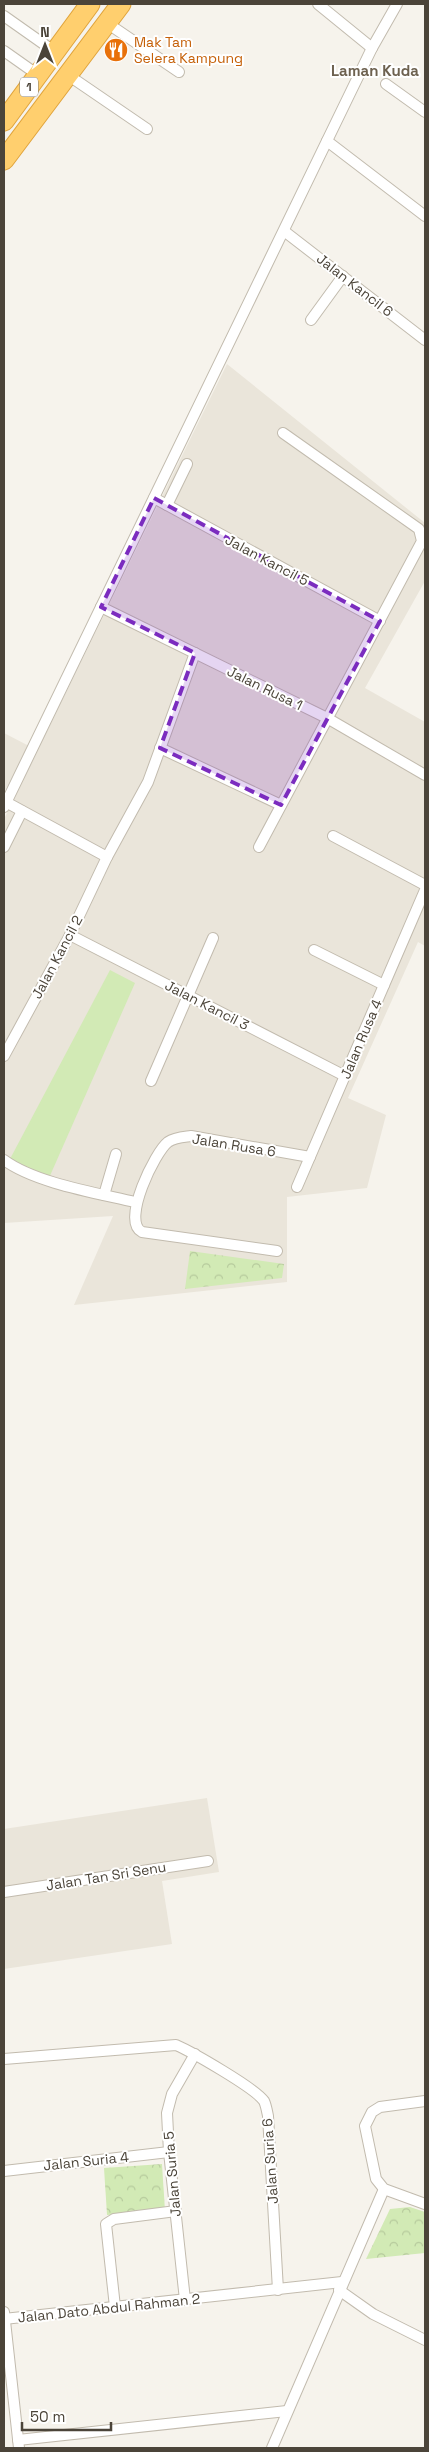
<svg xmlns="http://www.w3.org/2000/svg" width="429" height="2452" font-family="'Space Grotesk',sans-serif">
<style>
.residential{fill:#eae5da}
.park{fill:url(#park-crowns)}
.garden{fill:#d2eab5}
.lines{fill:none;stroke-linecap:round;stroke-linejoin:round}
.street-casing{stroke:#c2bbae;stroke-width:12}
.highway-casing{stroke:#e0a43c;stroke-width:21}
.street{stroke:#fff;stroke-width:10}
.highway{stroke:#ffcf6e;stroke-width:19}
.marked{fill:#7b2cbf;fill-opacity:0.2;stroke:#7b2cbf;stroke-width:4;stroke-dasharray:10 6;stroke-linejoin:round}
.labels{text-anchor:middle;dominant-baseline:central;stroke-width:4;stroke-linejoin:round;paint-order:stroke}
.shield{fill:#fff;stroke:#817c74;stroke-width:1}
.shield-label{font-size:12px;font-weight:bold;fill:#4b4439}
.food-label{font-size:14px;fill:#c56008;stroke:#fff;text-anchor:start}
.street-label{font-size:14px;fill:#4b4439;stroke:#fff}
.neighbourhood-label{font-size:15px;font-weight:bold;fill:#6e6250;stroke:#fff}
</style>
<defs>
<pattern id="park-crowns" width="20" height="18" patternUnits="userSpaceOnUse" patternTransform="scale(1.25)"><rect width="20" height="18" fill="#d2eab5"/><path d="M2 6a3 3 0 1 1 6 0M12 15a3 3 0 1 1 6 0" fill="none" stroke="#b6ca9c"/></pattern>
</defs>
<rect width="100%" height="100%" fill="#f6f3ec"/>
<g class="residential">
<polygon points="227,364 425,523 425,581 365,688 425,722 425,946 418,942 348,1098 386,1115 367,1188 287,1197 287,1282 74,1305 113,1216 4,1223 4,819"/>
<polygon points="4,733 29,746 4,792"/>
<polygon points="207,1798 219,1872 162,1881 172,1944 4,1969 4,1829"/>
</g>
<g class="park">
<polygon points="190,1251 284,1264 282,1278 185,1289"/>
<polygon points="162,2164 165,2211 107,2215 104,2168"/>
<polygon points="410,2207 425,2212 425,2253 366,2259 390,2209"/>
</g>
<polygon class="garden" points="110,970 135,983 49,1178 10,1159"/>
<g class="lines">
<g class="street-casing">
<g id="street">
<polyline points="318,4 372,48"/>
<polyline points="4,16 55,52"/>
<polyline points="107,23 179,72"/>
<polyline points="4,51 38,75"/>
<polyline points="68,75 147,129"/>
<polyline points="386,84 425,112"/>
<polyline points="327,141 425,216"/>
<polyline points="284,231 425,340"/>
<polyline points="311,320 343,276"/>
<polyline points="154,498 380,621"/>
<polyline points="167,505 187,464"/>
<polyline points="101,607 327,718 425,775"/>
<polyline points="160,748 281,805"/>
<polyline points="4,801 107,857"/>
<polyline points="4,807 372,48 397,4"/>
<polyline points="333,836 425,885"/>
<polyline points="4,847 22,811"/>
<polyline points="259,847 422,541 419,529 283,433"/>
<polyline points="70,935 345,1076"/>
<polyline points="314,950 384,985"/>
<polyline points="4,1056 70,935 107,857 148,782 195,653"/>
<polyline points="151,1081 213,938"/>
<path d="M 4,1160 C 35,1183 97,1193 135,1202"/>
<polyline points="297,1187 425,890"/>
<polyline points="104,1195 116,1154"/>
<path d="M 277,1251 L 142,1232 C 121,1221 155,1152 168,1142 C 175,1137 183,1137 191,1136 L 310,1157"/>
<polyline points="4,1892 208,1861"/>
<path d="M 4,2059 L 176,2045 C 192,2052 255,2088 264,2101 C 266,2105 267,2111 268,2116 L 278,2290"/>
<polyline points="425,2101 380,2107 372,2112 365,2126 376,2179 384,2189 425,2204"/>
<polyline points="4,2171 169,2152"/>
<polyline points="339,2290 373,2314 425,2340"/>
<polyline points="185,2300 169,2152 167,2113 172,2094 195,2054"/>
<polyline points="115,2307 106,2224 114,2219 176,2211"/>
<polyline points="4,2312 19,2448"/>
<polyline points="4,2319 342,2282"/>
<polyline points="18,2440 287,2411"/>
<polyline points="272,2448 384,2189"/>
</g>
</g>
<g class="highway-casing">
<g id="highway">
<polyline points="4,121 90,4"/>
<polyline points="4,160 121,4"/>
</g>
</g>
<use href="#street" class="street"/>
<use href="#highway" class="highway"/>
</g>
<path class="marked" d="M 154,498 L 380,621 L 281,805 L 160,748 L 195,653 L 101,607 Z"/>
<defs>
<g id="restaurant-disc" transform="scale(1.25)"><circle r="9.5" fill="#e8710a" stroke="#fff"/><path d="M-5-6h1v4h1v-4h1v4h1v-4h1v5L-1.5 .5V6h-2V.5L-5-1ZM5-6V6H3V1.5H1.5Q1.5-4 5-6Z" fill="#fff"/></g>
</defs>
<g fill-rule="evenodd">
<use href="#restaurant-disc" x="116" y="50"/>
</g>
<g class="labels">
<rect class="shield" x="20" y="77.5" width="18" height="19" rx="4"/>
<g class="shield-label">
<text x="29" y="87">1</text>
</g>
<g class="food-label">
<text x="134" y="42">Mak Tam<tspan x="134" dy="16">Selera Kampung</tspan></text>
</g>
<g class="street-label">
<text transform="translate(355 285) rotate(38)">Jalan Kancil 6</text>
<text transform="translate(267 560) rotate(28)">Jalan Kancil 5</text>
<text transform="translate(265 688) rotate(26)">Jalan Rusa 1</text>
<text transform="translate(57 957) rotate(-62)">Jalan Kancil 2</text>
<text transform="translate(207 1005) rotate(27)">Jalan Kancil 3</text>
<text transform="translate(361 1039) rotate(-67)">Jalan Rusa 4</text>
<text transform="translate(234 1145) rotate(9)">Jalan Rusa 6</text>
<text transform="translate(106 1876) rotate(-9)">Jalan Tan Sri Senu</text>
<text transform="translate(86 2161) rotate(-6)">Jalan Suria 4</text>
<text transform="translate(270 2161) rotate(-94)">Jalan Suria 6</text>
<text transform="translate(172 2174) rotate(-95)">Jalan Suria 5</text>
<text transform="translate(109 2308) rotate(-6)">Jalan Dato Abdul Rahman 2</text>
</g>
<g class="neighbourhood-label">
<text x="375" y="70">Laman Kuda</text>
</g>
</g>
<rect width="429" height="2452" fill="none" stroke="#4b4439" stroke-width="10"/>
<g transform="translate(45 45)" stroke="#ffffff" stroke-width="4" paint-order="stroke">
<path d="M0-4L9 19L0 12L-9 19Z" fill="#4b4439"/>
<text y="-8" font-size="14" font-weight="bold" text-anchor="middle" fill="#4b4439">N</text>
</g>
<path d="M22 2422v8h89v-8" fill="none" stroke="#4b4439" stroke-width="2.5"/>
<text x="30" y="2422" font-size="15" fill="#4b4439" stroke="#ffffff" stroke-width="4" paint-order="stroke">50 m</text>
</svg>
